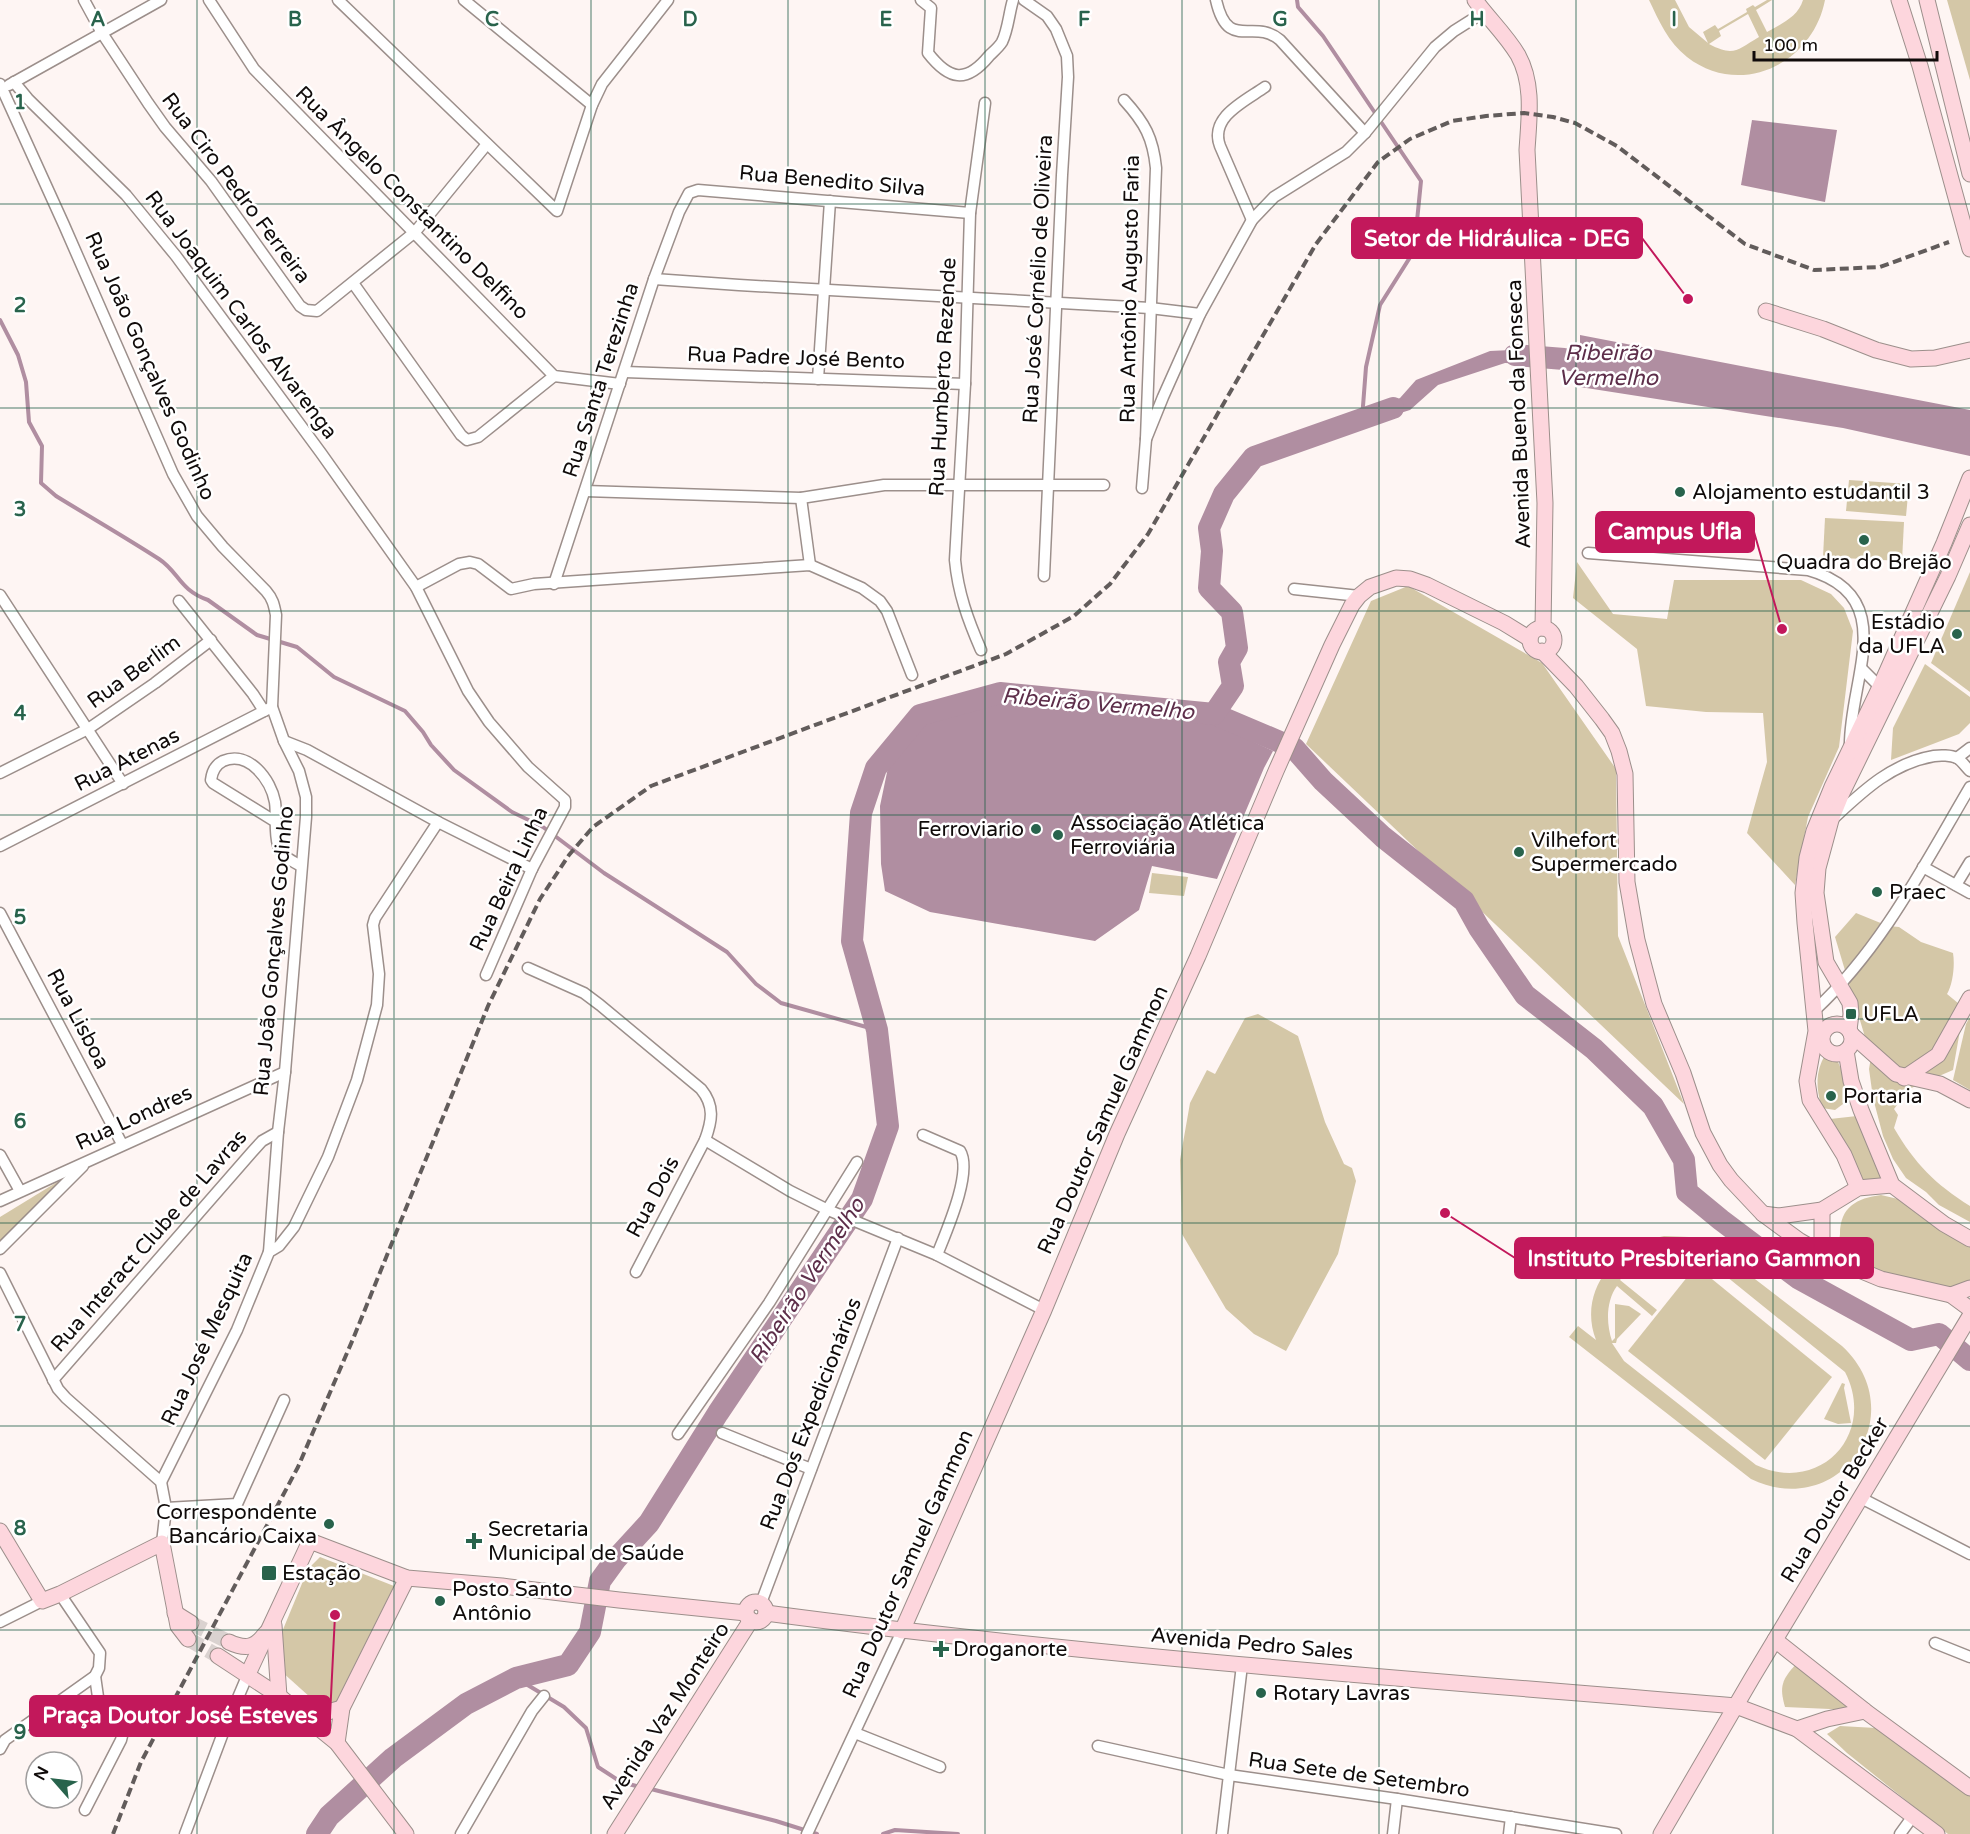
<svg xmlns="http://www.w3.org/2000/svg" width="1970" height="1834" font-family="'Varela Round',sans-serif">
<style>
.green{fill:#d4c7a7;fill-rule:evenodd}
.water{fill:#b08ea1}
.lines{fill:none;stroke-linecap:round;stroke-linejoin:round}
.stream{stroke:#b08ea1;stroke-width:4}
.river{stroke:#b08ea1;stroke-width:22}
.secondary-tunnel{stroke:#dad2d0;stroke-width:15;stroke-dasharray:15 8;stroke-linecap:butt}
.street-casing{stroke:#9c8f8b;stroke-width:13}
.secondary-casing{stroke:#9c8f8b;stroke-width:17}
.street{stroke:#fff;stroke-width:10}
.secondary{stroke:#fdd6dd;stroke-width:15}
.rail{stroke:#625c5b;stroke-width:4;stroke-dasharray:9 4.5;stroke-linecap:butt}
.grid{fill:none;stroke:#28634c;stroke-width:1.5;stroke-opacity:0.55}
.poi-dot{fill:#28634c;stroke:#fff;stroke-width:2}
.labels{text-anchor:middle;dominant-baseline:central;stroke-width:5;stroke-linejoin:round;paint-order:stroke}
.street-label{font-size:21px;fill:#100b0a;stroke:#fff}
.poi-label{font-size:21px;fill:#100b0a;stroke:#fff;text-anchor:start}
.water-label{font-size:22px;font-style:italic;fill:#5d2e4a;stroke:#fff}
.grid-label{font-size:20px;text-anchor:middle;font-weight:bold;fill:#28634c;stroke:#fff;stroke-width:5;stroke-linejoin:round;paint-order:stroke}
.leader{fill:none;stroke:#c2185b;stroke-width:2}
.callout-dot{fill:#c2185b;stroke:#fff;stroke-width:2}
.callout{fill:#c2185b;stroke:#c2185b;stroke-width:2}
.callout-label{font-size:22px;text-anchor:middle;font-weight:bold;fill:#fff}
</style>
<rect width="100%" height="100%" fill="#fef5f3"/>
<g class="green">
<path d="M 1649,0 L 1675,0 L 1689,27 L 1708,43 L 1703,32 L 1715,25 L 1718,29 L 1747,12 L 1746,9 L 1753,5 L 1755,7 L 1767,0 L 1772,0 L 1756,10 L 1767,32 C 1781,24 1798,17 1803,0 L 1825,0 C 1813,63 1741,99 1687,57 C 1668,42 1659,21 1649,0 ZM 1748,14 L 1759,37 C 1737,50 1734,57 1709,44 L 1721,36 L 1719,31 Z"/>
<polygon points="1947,0 1970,0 1970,80"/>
<polygon points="1849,480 1909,484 1906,516 1846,511"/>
<polygon points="1825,518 1904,522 1902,561 1823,557"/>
<polygon points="1577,562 1613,614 1667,619 1674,580 1801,580 1831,594 1844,608 1853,631 1839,747 1808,817 1795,885 1747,833 1767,762 1763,713 1706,712 1646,706 1637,649 1573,598"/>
<polygon points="1970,572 1970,692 1931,663"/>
<polygon points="1408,586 1542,663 1616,769 1618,936 1684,1104 1306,744 1371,601"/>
<polygon points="1925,664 1970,697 1970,723 1959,734 1891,760 1893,728"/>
<polygon points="1152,873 1188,877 1184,896 1149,893"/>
<path d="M 1856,913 L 1888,926 L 1899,927 L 1921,942 L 1953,953 C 1955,965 1953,984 1947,994 L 1964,1008 L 1953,1070 L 1909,1089 L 1894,1109 L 1898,1115 L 1894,1128 C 1915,1164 1935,1184 1970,1206 L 1970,1222 L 1939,1205 L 1926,1192 L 1906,1178 L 1893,1159 L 1883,1136 L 1873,1098 L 1869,1069 L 1871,1057 L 1835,937 Z"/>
<polygon points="1258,1014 1298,1036 1325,1122 1344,1164 1352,1168 1356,1181 1338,1254 1286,1351 1254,1334 1226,1309 1182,1234 1180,1160 1190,1103 1207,1070 1215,1074 1245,1018"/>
<polygon points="1970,1017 1970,1090 1953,1080 1966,1024"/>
<path d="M 1825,1055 L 1838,1062 L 1841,1069 L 1847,1101 L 1835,1110 L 1822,1108 C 1816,1089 1815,1072 1825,1055 Z"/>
<polygon points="1857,1116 1884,1181 1863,1184 1848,1146 1830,1119"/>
<polygon points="67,1176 0,1246 0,1217"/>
<path d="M 1881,1195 L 1898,1199 L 1932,1225 L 1970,1247 L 1970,1286 C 1965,1287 1961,1288 1956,1288 C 1935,1288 1856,1269 1843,1252 C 1839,1247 1839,1241 1840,1234 C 1840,1207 1857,1198 1881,1195 Z"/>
<path d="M 1664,1236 L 1689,1237 L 1712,1246 L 1842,1346 C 1914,1413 1841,1522 1751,1479 L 1569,1337 L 1578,1326 L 1596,1340 C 1577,1291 1616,1245 1664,1236 ZM 1664,1252 L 1686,1253 L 1706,1260 L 1845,1372 C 1877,1434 1820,1495 1756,1465 L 1624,1361 L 1612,1343 L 1616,1343 L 1617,1339 L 1641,1314 L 1629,1306 L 1615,1304 L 1615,1338 L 1612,1341 C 1606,1323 1606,1301 1617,1286 L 1652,1316 L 1657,1310 L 1620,1280 C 1632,1265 1646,1257 1664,1252 Z"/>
<polygon points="1696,1266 1832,1377 1765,1460 1628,1351"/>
<polygon points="1842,1383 1845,1384 1844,1388 1851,1423 1838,1424 1824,1419"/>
<polygon points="320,1557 394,1586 343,1699 321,1707 281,1671 277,1644 308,1569"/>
<path d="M 1796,1664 L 1852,1710 L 1785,1707 C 1779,1686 1782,1680 1796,1664 Z"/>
<polygon points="1840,1726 1876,1728 1970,1795 1970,1834 1948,1834 1847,1753 1827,1734"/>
</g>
<g class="water">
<polygon points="1752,120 1837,130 1825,202 1741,185"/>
<polygon points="1580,335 1970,410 1970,456 1843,428 1580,387"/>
<polygon points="1531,349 1532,364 1505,363 1438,385 1410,410 1365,424 1368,411 1400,398 1416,380 1490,351"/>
<polygon points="988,701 1203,718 1273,751 1264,768 1217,879 1152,866 1139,910 1095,941 930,912 885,891 881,864 880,806 890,758 924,720"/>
</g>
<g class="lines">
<g class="stream">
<polyline points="1297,0 1298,7 1323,36 1421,181 1414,251 1380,305 1366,367 1362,419"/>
<path d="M 0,320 L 18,355 L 26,382 L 29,422 L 42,446 L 41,483 L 56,496 C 90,517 125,537 159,559 C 179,572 179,590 208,600 L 257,635 L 297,647 L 334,677 L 405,711 L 423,732 L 431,745 L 454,770 L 512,812 L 543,827 L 604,873 L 727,952 L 756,984 L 781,1003 L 877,1030"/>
<polyline points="516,1678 564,1707 586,1728 598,1767 621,1782 640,1787"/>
<polyline points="647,1788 776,1821 817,1834"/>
<polyline points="883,1834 895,1830 958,1834"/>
</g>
<g class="river">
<polyline points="1515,355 1564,359 1610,367"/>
<polyline points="1214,714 1294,748 1323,781 1383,837 1464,901 1479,928 1525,995 1594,1049 1653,1106 1684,1160 1687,1192 1721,1220 1798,1278 1911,1340 1939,1334 1970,1360"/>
<polyline points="317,1834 329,1816 393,1758 466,1704 516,1678 568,1665 590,1632 600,1581 616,1559 649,1523 718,1413 862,1199 888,1126 877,1030 852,941 861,813 876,768 920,715 1000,693 1214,714 1233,686 1229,662 1237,648 1232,612 1209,588 1212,551 1209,528 1224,494 1254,457 1393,408"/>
</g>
<g class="secondary-tunnel">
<polyline points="191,1623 229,1642"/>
<polyline points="188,1639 218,1656"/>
</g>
<g class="street-casing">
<g id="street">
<polyline points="84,0 102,33 148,103 165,127 211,181 300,306 306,310 317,311 415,232 487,144"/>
<polyline points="209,0 254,69 554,376 620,384"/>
<polyline points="338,0 557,211 592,105 602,84 668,0"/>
<polyline points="464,0 592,105"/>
<path d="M 921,0 L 931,8 L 928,53 C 949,80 966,84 989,56 C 993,52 999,47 1002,42 C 1008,30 1009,13 1013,0"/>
<polyline points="1024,0 1047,16 1056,29 1067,56 1068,77 1062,175 1044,576"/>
<path d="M 1216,0 C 1228,53 1253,17 1280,40 L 1365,133"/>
<polyline points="14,82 28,99 126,195 176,256 321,453 416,587 468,691 489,722 528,767 565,800 565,807 532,869 486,975"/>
<path d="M 0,84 L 64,225 L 173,474 L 197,516 L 223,547 L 266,591 C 273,599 274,605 276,615 L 272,707 L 284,741 L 299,771 L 306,797 L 306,817 L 285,1072 L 278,1132 L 269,1252"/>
<polyline points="9,85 161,0"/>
<path d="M 1124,100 C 1145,123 1153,138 1156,168 L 1146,439 L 1142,488"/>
<path d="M 1252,220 L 1220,146 C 1209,117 1245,101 1265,87"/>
<polyline points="654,279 739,285 1150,308 1200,314"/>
<polyline points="353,283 461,435 467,440 478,437 554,376"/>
<polyline points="625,372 965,384"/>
<polyline points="818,379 830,201"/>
<polyline points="1146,439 1163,397 1200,314 1252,220 1274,197 1346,152 1365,133 1435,47 1454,31 1484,12"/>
<polyline points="585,491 801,498 884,485 1104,485"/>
<polyline points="801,498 810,565"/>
<path d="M 1588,553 L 1808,570 C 1902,596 1848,682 1850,747"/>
<polyline points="554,584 654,279 679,212 689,193 698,190 970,213"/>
<polyline points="416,587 459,564 470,562 478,564 511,589 534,584 810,565 862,588 880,601 887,611 912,675"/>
<polyline points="1294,589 1359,596"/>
<polyline points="0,595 123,784"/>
<polyline points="179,601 253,694 264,711"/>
<path d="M 981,650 C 968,620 958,593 955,560 L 965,384 L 970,213 L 985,103"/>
<polyline points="1862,669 1880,687"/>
<polyline points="284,741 307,750 438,822 532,869"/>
<polyline points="1957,758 1970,748"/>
<polyline points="0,773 88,729 155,683 211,640"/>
<path d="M 1836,816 C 1865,789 1893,763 1934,756 C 1940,755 1951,755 1957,758 C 1961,760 1966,767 1970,771"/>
<path d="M 276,822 L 213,783 L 211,780 C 212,772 215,765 223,761 C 249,750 271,780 275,802 C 277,816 274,831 278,845 C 281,856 292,861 301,866"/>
<polyline points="0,846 272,707"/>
<polyline points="1923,867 1970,893"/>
<polyline points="1956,885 1970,862"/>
<polyline points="0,913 122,1144"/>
<path d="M 528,968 L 584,993 L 600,1005 L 701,1089 C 715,1106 712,1121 705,1140 L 636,1272"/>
<path d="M 1815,1010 C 1882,948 1924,865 1970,787"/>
<path d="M 923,1135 L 960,1151 C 973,1172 946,1232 937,1255"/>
<polyline points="705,1140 790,1191 828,1210 937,1255 1044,1310"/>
<polyline points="0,1155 20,1191"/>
<polyline points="0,1201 285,1072"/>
<polyline points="0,1249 83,1166"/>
<polyline points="0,1273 58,1389 66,1398 161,1482 166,1508 162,1543"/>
<polyline points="53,1380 252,1152 262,1141 278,1132"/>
<polyline points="722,1433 811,1469"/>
<polyline points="678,1434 769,1303 857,1162"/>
<polyline points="161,1482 237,1330 269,1252 279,1246 294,1227 328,1157 357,1080 377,1005 379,974 373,925 375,918 438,822"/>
<polyline points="1861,1498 1970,1554"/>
<polyline points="166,1508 237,1504 284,1400"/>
<polyline points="761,1603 898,1238"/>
<polyline points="0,1622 42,1601"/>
<polyline points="1935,1643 1970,1657"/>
<polyline points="855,1733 940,1767"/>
<polyline points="1098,1746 1229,1775 1397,1799 1616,1834"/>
<polyline points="0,1749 5,1740 95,1676 99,1668 100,1653 60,1594"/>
<polyline points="85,1810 121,1740 124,1728 120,1720 99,1704 95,1676"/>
<polyline points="185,1834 223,1733 248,1674"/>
<polyline points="461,1834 532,1711 544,1696"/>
<polyline points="807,1834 902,1631"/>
<polyline points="1222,1834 1242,1665"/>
<polyline points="1393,1834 1397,1799"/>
<polyline points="1509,1834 1511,1817"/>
<polyline points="1900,1834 1913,1816"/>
</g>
</g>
<g class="secondary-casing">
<g id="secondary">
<path d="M 1475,0 C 1489,19 1506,35 1518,55 C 1534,84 1529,118 1527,150 L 1545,503 L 1543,628"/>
<polyline points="1899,0 1920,66 1970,249"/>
<polyline points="1927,0 1970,174"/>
<polyline points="1766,311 1823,329 1876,350 1911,359 1935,358 1970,350"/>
<circle cx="1542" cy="640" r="12"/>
<polyline points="1542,651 1576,686 1602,719 1612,733 1619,751 1625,774 1627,882 1637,940 1654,1004 1683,1073 1703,1133 1720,1165 1731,1180 1763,1214 1800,1241 1828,1257 1881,1279 1951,1295 1970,1309"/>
<circle cx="1837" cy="1039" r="15"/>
<polyline points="1849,1030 1851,1014 1850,1003 1826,962 1816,893 1818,868 1831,820 1842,793 1948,576 1970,525"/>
<polyline points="1851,1034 1896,1074 1940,1084 1970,1100"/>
<polyline points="1846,1051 1851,1081 1861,1110 1892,1185 1944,1224 1970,1239"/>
<polyline points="1904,1078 1938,1055 1970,998"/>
<polyline points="1858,1188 1844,1155 1810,1100 1807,1081 1816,1031 1805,923 1803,893 1807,858 1814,831 1832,787 1880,687 1944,543 1970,478"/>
<polyline points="1822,1210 1822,1239 1828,1257"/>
<polyline points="1763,1214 1779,1216 1822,1210 1858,1188 1892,1185"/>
<polyline points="1951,1295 1970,1288"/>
<polyline points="0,1531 42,1601 60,1594 162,1543 178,1626 188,1639"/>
<circle cx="756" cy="1612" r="10"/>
<polyline points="175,1613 191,1623"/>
<path d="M 766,1613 C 1088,1656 1412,1679 1736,1706 L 1797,1729 L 1937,1834"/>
<polyline points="274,1625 279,1696"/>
<polyline points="902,1631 1044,1310 1117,1134 1198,956 1276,771 1332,645 1352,605 1359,596 1370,587 1396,578 1410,579 1427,585 1504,623 1530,639"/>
<polyline points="1775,1640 1865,1711 1970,1788"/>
<path d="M 229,1642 C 244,1649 254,1649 265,1634"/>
<polyline points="218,1656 279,1696 337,1743 406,1834"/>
<polyline points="248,1674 310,1541 407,1578 502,1586 619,1600 746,1613"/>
<polyline points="307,1718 342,1708"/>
<polyline points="1797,1729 1827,1719 1865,1711"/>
<polyline points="337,1743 342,1708 407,1578"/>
<polyline points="615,1834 751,1620"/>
<polyline points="1661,1834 1752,1678 1970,1316"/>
</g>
</g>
<use href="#street" class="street"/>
<use href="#secondary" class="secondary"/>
<polyline class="rail" points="113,1834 141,1762 298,1467 353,1339 488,1006 540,899 569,855 593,827 651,786 1006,654 1074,616 1110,584 1148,534 1316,244 1378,162 1410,139 1452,121 1486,116 1524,113 1553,117 1575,123 1617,146 1745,244 1814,270 1880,267 1949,242"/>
</g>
<path class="grid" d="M 197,0 L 197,1834M 394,0 L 394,1834M 591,0 L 591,1834M 788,0 L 788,1834M 985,0 L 985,1834M 1182,0 L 1182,1834M 1379,0 L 1379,1834M 1576,0 L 1576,1834M 1773,0 L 1773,1834M 0,204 L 1970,204M 0,408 L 1970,408M 0,611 L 1970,611M 0,815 L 1970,815M 0,1019 L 1970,1019M 0,1223 L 1970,1223M 0,1426 L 1970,1426M 0,1630 L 1970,1630"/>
<g class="poi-dot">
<circle cx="1680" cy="492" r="6"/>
<circle cx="1864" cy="540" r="6"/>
<circle cx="1957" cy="634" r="6"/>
<circle cx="1036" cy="829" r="6"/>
<circle cx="1058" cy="835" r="6"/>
<circle cx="1519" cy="852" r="6"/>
<circle cx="1877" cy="892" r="6"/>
<rect x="1845" y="1008" width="12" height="12" rx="3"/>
<circle cx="1831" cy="1096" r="6"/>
<circle cx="329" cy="1524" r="6"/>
<path d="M471 1532h6v6h6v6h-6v6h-6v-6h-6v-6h6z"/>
<rect x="261" y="1565" width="16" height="16" rx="3"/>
<circle cx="440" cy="1601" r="6"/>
<path d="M938 1640h6v6h6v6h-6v6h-6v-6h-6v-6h6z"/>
<circle cx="1261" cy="1693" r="6"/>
</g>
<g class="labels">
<g class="street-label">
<text transform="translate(832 181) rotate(5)">Rua Benedito Silva</text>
<text transform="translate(236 188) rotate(53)">Rua Ciro Pedro Ferreira</text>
<text transform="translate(412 203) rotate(45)">Rua Ângelo Constantino Delfino</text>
<text transform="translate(1038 279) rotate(-87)">Rua José Cornélio de Oliveira</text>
<text transform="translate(1130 289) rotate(-89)">Rua Antônio Augusto Faria</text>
<text transform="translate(241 315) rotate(53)">Rua Joaquim Carlos Alvarenga</text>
<text transform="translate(796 358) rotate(2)">Rua Padre José Bento</text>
<text transform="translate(150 366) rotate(66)">Rua João Gonçalves Godinho</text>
<text transform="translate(943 377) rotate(-87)">Rua Humberto Rezende</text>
<text transform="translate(601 380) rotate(-72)">Rua Santa Terezinha</text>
<text transform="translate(1519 414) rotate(-92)">Avenida Bueno da Fonseca</text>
<text transform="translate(134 672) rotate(-36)">Rua Berlim</text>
<text transform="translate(127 760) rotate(-27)">Rua Atenas</text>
<text transform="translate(509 879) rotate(-65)">Rua Beira Linha</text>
<text transform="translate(274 951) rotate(-85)">Rua João Gonçalves Godinho</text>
<text transform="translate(78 1019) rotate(62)">Rua Lisboa</text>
<text transform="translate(134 1118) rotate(-25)">Rua Londres</text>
<text transform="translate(1103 1120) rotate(-66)">Rua Doutor Samuel Gammon</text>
<text transform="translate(653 1197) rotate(-62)">Rua Dois</text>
<text transform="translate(149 1241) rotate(-49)">Rua Interact Clube de Lavras</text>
<text transform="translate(207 1339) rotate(-65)">Rua José Mesquita</text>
<text transform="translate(811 1414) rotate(-69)">Rua Dos Expedicionários</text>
<text transform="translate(1835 1500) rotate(-59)">Rua Doutor Becker</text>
<text transform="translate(908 1564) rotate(-66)">Rua Doutor Samuel Gammon</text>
<text transform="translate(1252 1644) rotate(5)">Avenida Pedro Sales</text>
<text transform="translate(665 1716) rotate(-57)">Avenida Vaz Monteiro</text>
<text transform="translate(1359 1775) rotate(8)">Rua Sete de Setembro</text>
</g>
<g class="poi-label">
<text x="1692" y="492">Alojamento estudantil 3</text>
<text x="1864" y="562" text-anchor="middle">Quadra do Brejão</text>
<text x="1945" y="622" text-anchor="end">Estádio<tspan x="1945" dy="24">da UFLA</tspan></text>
<text x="1070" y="823">Associação Atlética<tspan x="1070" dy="24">Ferroviária</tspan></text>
<text x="1024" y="829" text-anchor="end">Ferroviario</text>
<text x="1531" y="840">Vilhefort<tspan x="1531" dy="24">Supermercado</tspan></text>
<text x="1889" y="892">Praec</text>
<text x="1863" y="1014">UFLA</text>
<text x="1843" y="1096">Portaria</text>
<text x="317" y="1512" text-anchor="end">Correspondente<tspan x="317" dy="24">Bancário Caixa</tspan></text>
<text x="488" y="1529">Secretaria<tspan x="488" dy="24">Municipal de Saúde</tspan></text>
<text x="282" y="1573">Estação</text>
<text x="452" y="1589">Posto Santo<tspan x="452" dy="24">Antônio</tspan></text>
<text x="953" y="1649">Droganorte</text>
<text x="1273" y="1693">Rotary Lavras</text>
</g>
<g class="water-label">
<text x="1608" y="353">Ribeirão<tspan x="1608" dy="25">Vermelho</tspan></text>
<text transform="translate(1098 704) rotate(5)">Ribeirão Vermelho</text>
<text transform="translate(807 1281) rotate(-57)">Ribeirão Vermelho</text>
</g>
</g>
<g class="grid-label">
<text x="98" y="26">A</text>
<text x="295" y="26">B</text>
<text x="492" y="26">C</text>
<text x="690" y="26">D</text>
<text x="886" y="26">E</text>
<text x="1084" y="26">F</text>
<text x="1280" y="26">G</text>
<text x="1477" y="26">H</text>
<text x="1674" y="26">I</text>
<text x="20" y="109">1</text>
<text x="20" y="312">2</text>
<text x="20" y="516">3</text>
<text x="20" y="720">4</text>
<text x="20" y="924">5</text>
<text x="20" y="1128">6</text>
<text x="20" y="1331">7</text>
<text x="20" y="1535">8</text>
<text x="20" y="1739">9</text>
</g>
<path class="leader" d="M1688 299L1642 238M1782 629L1754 532M1445 1213L1515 1258M335 1615L330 1716"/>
<g class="callout-dot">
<circle cx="1688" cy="299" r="6"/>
<circle cx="1782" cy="629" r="6"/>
<circle cx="1445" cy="1213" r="6"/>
<circle cx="335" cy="1615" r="6"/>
</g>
<g class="callout">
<rect x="1352" y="218" width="290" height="40" rx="6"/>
<rect x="1596" y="512" width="158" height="40" rx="6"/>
<rect x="1515" y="1238" width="358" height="40" rx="6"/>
<rect x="30" y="1696" width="300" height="40" rx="6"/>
</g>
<g class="callout-label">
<text x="1497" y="246">Setor de Hidráulica - DEG</text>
<text x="1675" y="539">Campus Ufla</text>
<text x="1694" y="1266">Instituto Presbiteriano Gammon</text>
<text x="180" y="1723">Praça Doutor José Esteves</text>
</g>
<g transform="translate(54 1780) rotate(298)"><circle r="28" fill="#ffffff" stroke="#9f9d9d" stroke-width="1.5"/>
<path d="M0-4.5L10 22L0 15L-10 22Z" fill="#28634c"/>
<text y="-9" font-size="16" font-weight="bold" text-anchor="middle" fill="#100b0a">N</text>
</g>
<path d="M1754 51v9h183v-9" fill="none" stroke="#100b0a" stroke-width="3"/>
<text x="1763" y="51" font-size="18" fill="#100b0a" stroke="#ffffff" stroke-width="4.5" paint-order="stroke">100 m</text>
</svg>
